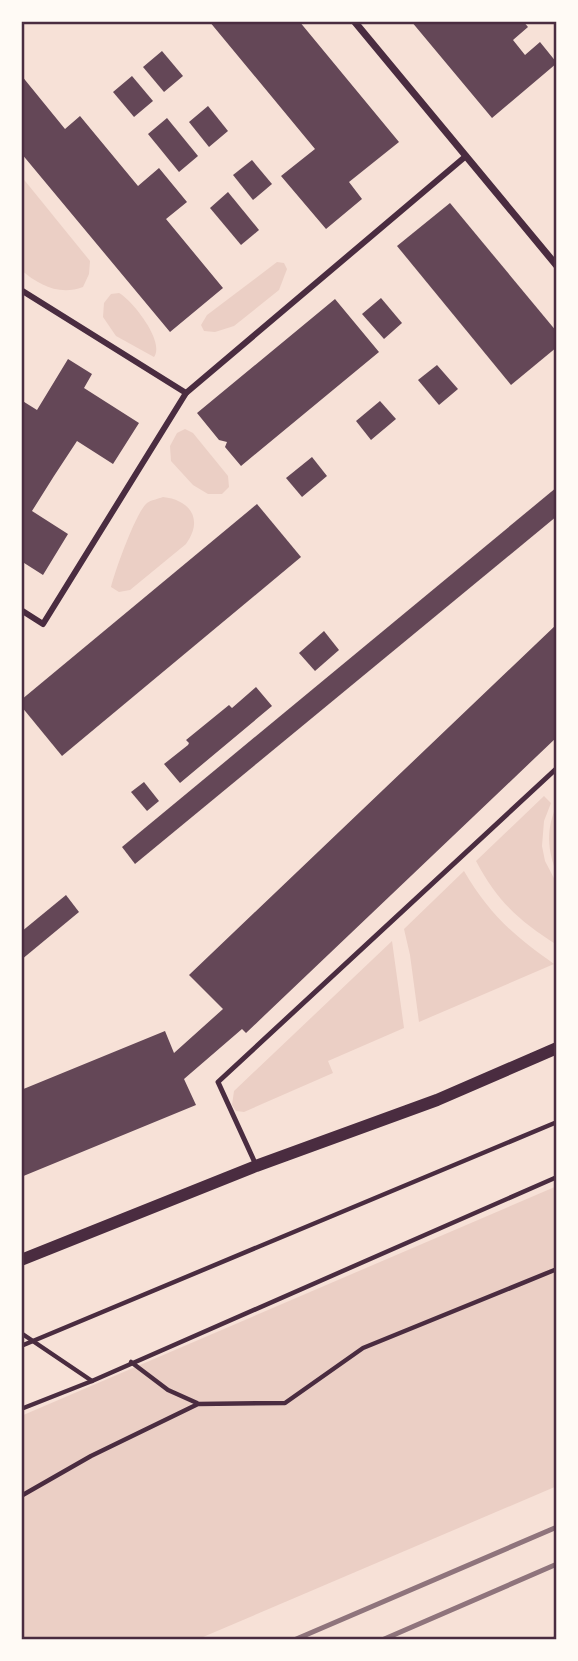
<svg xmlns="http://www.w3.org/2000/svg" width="578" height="1661" font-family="Bitter,serif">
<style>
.green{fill:#ebcfc5}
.building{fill:#644757}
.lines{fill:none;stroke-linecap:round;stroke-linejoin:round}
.path{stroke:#4a2c40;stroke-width:4.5}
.service{stroke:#4a2c40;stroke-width:5}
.pedestrian{stroke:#4a2c40;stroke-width:6}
.minor{stroke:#4a2c40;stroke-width:7}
.tertiary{stroke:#4a2c40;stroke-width:12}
.rail{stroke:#8f747c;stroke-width:5}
.neatline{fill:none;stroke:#4a2c40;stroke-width:2.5}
</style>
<rect width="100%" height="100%" fill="#f7e1d7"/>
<g class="green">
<path d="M 21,176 L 90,261 L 89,274 L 83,287 C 59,296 39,285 21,270 Z"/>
<polygon points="277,262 284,263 287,269 279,290 234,326 215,332 204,331 201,325 207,315"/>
<path d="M 119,293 C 133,301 165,342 154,357 L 116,336 L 103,317 L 104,303 L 111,294 Z"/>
<polygon points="185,429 193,433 228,476 229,487 222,494 208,494 193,485 171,461 170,446 177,433"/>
<path d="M 163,497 C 190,500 204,519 186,544 L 130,590 L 119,592 L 111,587 C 115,571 136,512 147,503 C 151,500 158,499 163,497 Z"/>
<path d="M 544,796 L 551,803 L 544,821 L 542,846 L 545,861 L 557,884 L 557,945 C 519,921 497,901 476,861 Z"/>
<path d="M 557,805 L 557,874 C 547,850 546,828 557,805 Z"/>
<path d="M 464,871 C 490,915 513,935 554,964 L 419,1022 L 410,955 L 404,929 Z"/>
<polygon points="392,941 404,1028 328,1061 333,1073 244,1112 236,1111 232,1105 234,1091"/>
<polygon points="557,1186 557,1486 196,1640 21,1640 21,1416"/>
</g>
<g class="building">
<polygon points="209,21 299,21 399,142 349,182 362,199 326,229 281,176 315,149"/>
<polygon points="411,21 523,21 528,27 513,40 525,55 540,42 557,63 492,118"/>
<polygon points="162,51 183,76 164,92 143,67"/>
<polygon points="21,75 65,129 80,116 138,186 159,168 187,202 166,219 223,288 170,332 21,153"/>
<polygon points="132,76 153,101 134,117 113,92"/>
<polygon points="208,106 228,131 209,147 189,122"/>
<polygon points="167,118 198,156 179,172 148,134"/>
<polygon points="252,160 272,184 253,200 233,175"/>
<polygon points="228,192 259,230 241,245 210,208"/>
<polygon points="450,203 557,332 557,347 511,385 397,246"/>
<polygon points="381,298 402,323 384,339 362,314"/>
<polygon points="335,299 379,352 241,466 225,447 227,442 219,440 197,413"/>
<polygon points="68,359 92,374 84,388 139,423 113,464 77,441 54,476 32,511 68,534 43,575 21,561 21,400 37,410"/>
<polygon points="437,365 458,389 439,405 418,380"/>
<polygon points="380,401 396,419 371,440 356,421"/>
<polygon points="312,457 327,476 302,497 286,478"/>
<polygon points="557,487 557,516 135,864 122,847"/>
<polygon points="257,504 301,557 62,756 21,706 21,700"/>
<polygon points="557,624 557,737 246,1033 242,1029 184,1079 196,1105 21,1177 21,1090 165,1031 174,1053 223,1009 189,975"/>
<polygon points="324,631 339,650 315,671 299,653"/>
<polygon points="256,687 272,706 180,783 164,764 188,745 189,743 186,740 229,705 232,708"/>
<polygon points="144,782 159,801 147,811 131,792"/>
<polygon points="66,895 79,912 21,960 21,932"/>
</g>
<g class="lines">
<g class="path">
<polyline points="21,1333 92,1381"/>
<polyline points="21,1346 557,1122"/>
<polyline points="131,1362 168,1390 197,1403"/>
<polyline points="21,1409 92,1381 557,1177"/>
<polyline points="21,1496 91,1456 198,1404 285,1403 363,1348 557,1269"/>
</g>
<polyline class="service" points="256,1165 218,1082 557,768"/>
<g class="pedestrian">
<polyline points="21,290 186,393 43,624 21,610"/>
<polyline points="186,393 466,156"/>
</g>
<polyline class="minor" points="354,21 557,266"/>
<polyline class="tertiary" points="21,1260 256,1166 437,1100 557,1048"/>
<g class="rail">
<polyline points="294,1640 557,1527"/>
<polyline points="382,1640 557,1564"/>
<polyline points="552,1640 557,1638"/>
</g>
</g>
<rect width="578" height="1661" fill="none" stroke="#fffaf5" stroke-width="46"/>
<rect x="23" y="23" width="532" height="1615" class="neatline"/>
</svg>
